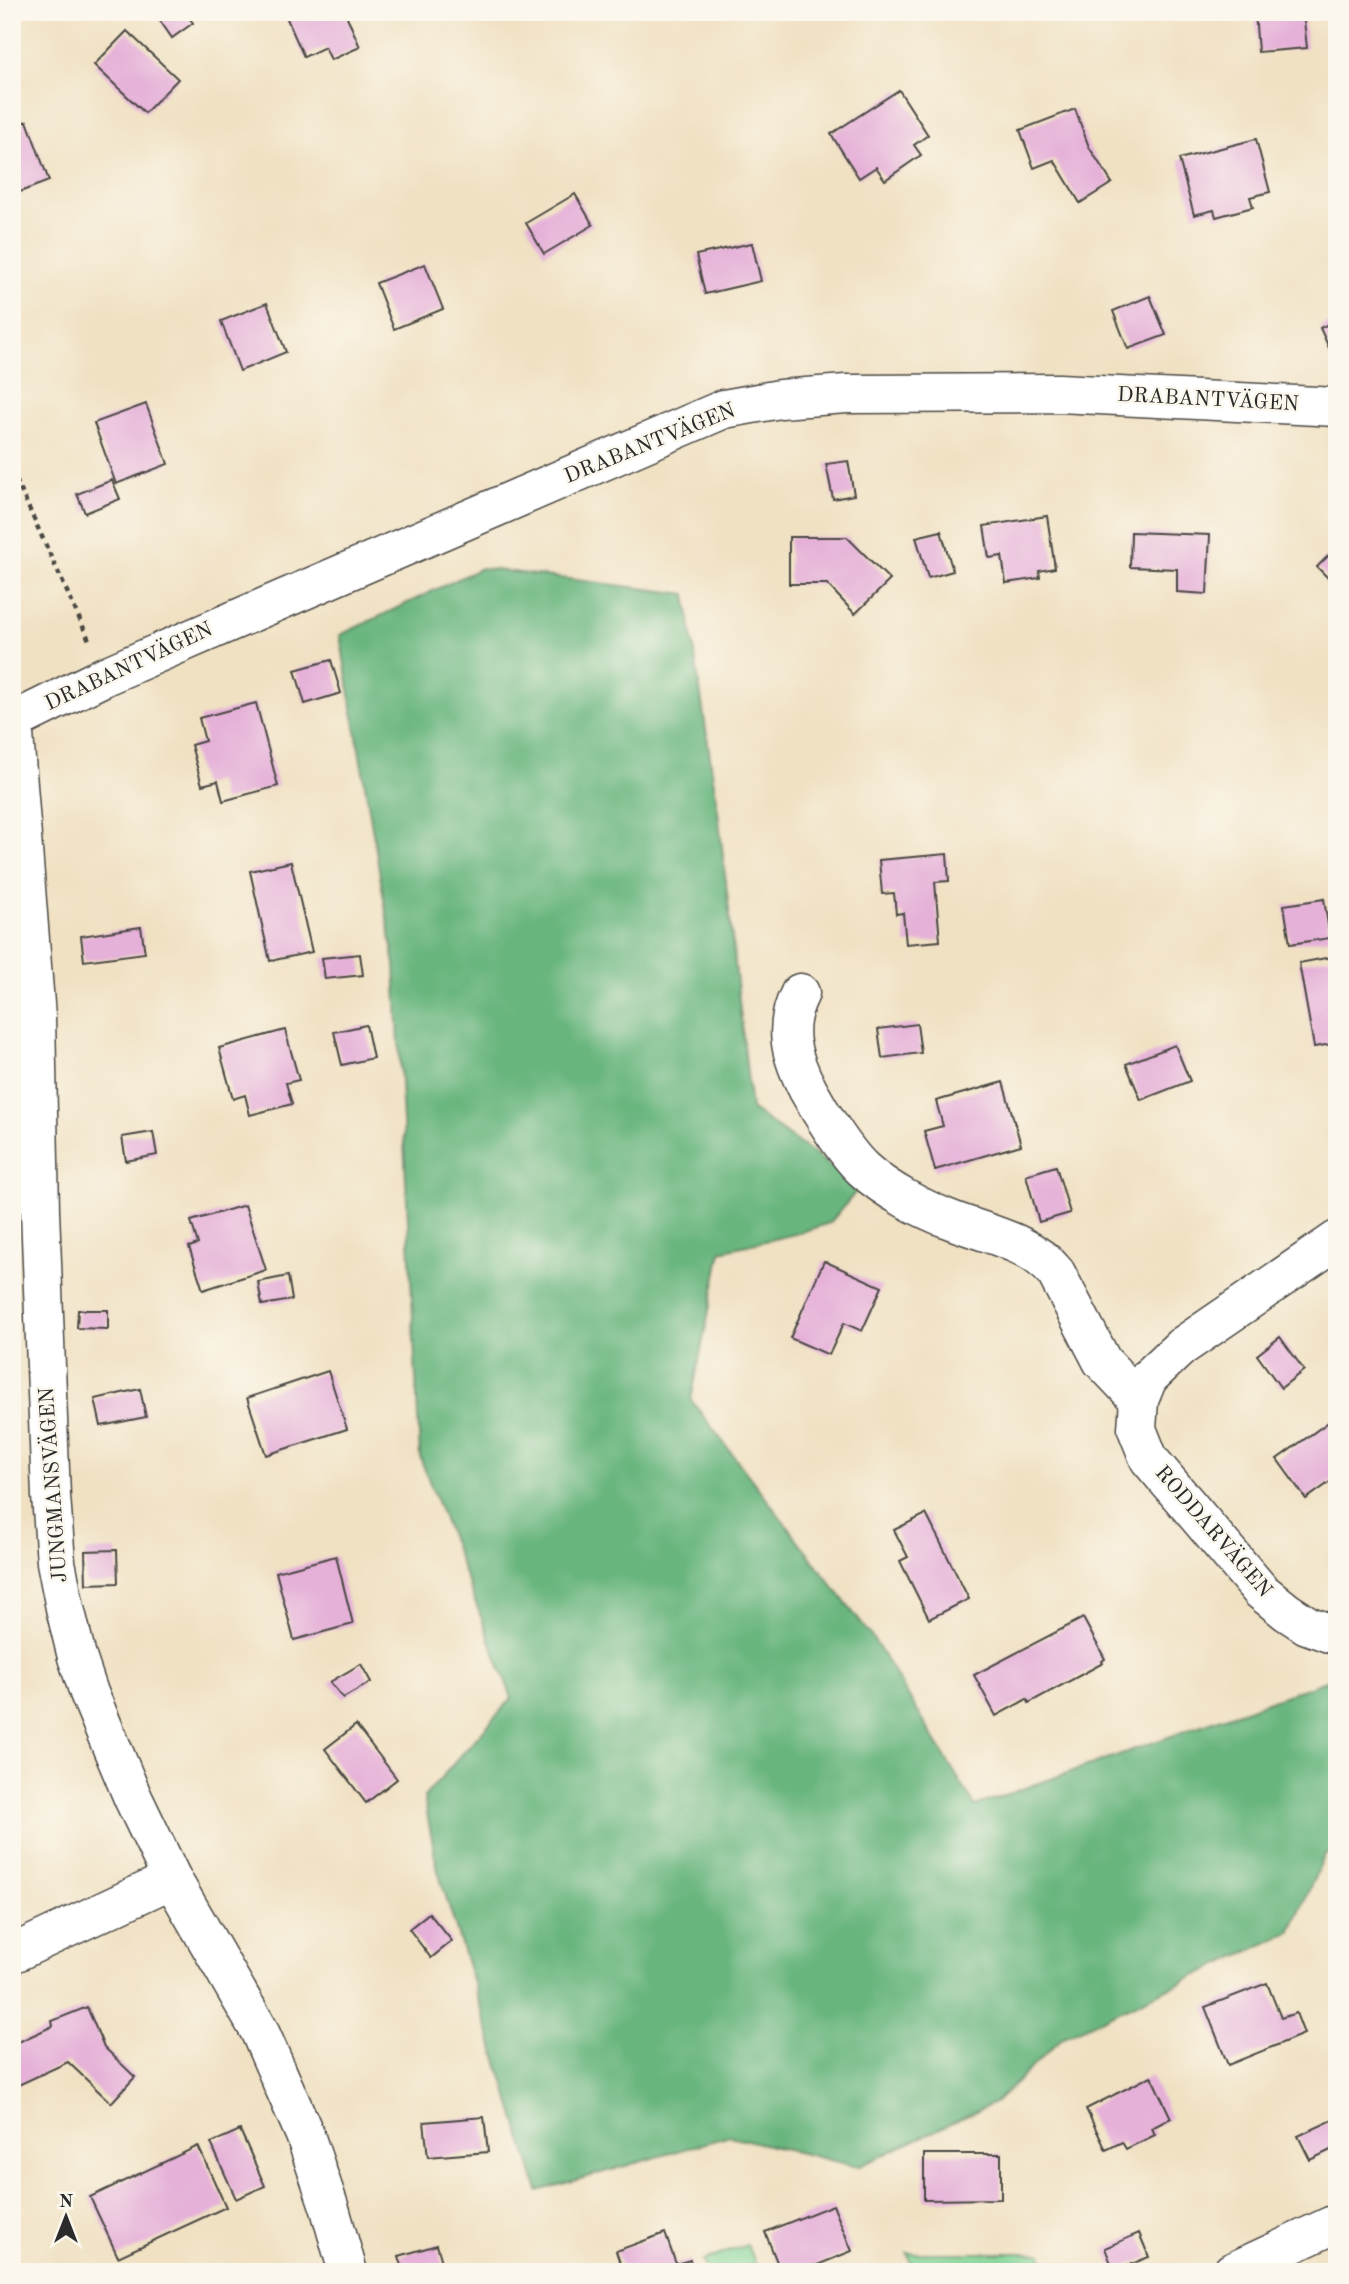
<svg xmlns="http://www.w3.org/2000/svg" width="1349" height="2284" font-family="'Old Standard TT',serif">
<style>
.green{fill:#81d395;stroke:#567f60;stroke-width:2}
.forest{fill:#68b57e;stroke:#4a7054;stroke-width:2}
.building{fill:#e5b1d8}
.lines{fill:none;stroke-linecap:round;stroke-linejoin:round}
.minor-casing{stroke:#494642;stroke-width:41}
.path{stroke:#494642;stroke-width:4.5;stroke-dasharray:5 5;stroke-linecap:butt}
.minor{stroke:#fff;stroke-width:38}
.labels{text-anchor:middle;dominant-baseline:central;stroke-width:5;stroke-linejoin:round;paint-order:stroke}
.street-label{font-size:21px;fill:#2b2b2b;stroke:#fbf7ec}
</style>
<rect width="100%" height="100%" fill="#fbf7ec"/>
<filter id="ink" filterUnits="userSpaceOnUse"><feTurbulence type="fractalNoise" baseFrequency=".0143" numOctaves="2"/><feDisplacementMap in="SourceGraphic" scale="14" xChannelSelector="R" yChannelSelector="G"/><feConvolveMatrix kernelMatrix="1 2 1 2 8 2 1 2 1" color-interpolation-filters="sRGB"/></filter>
<filter id="wash" filterUnits="userSpaceOnUse"><feTurbulence type="fractalNoise" baseFrequency=".00686" numOctaves="4" result="noise"/><feDisplacementMap in="SourceGraphic" scale="28" xChannelSelector="R" yChannelSelector="G"/><feGaussianBlur stdDeviation="1.57" result="paint"/><feColorMatrix in="noise" values="0 0 0 0 0 0 0 0 0 0 0 0 0 0 0 0 0 1.4 0 .05"/><feComposite in="paint" operator="in"/></filter>
<g filter="url(#wash)">
<rect width="100%" height="100%" fill="#f0e1c3"/>
<g class="green">
<polygon points="747,2245 758,2272 708,2272 703,2261"/>
<polygon points="907,2253 1041,2253 1050,2272 915,2272"/>
</g>
<polygon class="forest" points="481,568 686,594 718,811 751,1109 860,1187 830,1223 795,1234 721,1251 691,1400 874,1640 975,1806 1337,1677 1337,1848 1325,1854 1290,1932 1063,2037 996,2102 858,2167 730,2136 538,2191 438,1871 424,1797 512,1698 420,1457 395,965 340,635"/>
<g id="blocks">
<g class="building">
<polygon points="154,12 185,12 193,23 172,38"/>
<polygon points="284,12 345,12 360,47 331,60 325,47 304,57"/>
<polygon points="1255,12 1303,12 1307,48 1258,52"/>
<polygon points="127,31 178,79 145,113 94,65"/>
<polygon points="899,90 928,135 914,145 921,155 885,180 876,167 859,178 831,134"/>
<polygon points="1075,109 1089,147 1112,183 1080,203 1054,160 1034,168 1020,130"/>
<polygon points="27,121 49,181 12,195 12,126"/>
<polygon points="1256,139 1270,192 1250,197 1253,207 1216,217 1214,210 1194,215 1179,159"/>
<polygon points="575,194 593,225 544,254 526,223"/>
<polygon points="752,243 761,281 705,294 696,255"/>
<polygon points="425,264 443,309 394,329 376,283"/>
<polygon points="1150,296 1166,335 1128,349 1113,311"/>
<polygon points="267,303 286,352 240,371 221,321"/>
<polygon points="1337,320 1337,358 1334,359 1320,328"/>
<polygon points="146,404 168,464 116,484 94,423"/>
<polygon points="848,461 854,495 833,499 826,464"/>
<polygon points="112,480 120,499 85,513 77,494"/>
<polygon points="1047,516 1055,568 1039,571 1040,578 1006,583 1002,556 989,558 984,526"/>
<polygon points="941,531 953,571 928,578 916,537"/>
<polygon points="1131,532 1210,535 1207,594 1177,592 1177,569 1130,567"/>
<polygon points="789,537 847,537 890,580 855,614 827,584 789,584"/>
<polygon points="1337,547 1337,587 1317,567"/>
<polygon points="331,660 341,693 305,704 295,670"/>
<polygon points="256,703 278,786 223,801 218,781 202,785 191,745 205,741 199,718"/>
<polygon points="947,854 949,881 935,882 940,941 906,944 903,913 896,914 894,893 882,894 879,860"/>
<polygon points="291,862 312,952 270,961 250,871"/>
<polygon points="1324,899 1330,938 1290,944 1284,905"/>
<polygon points="141,927 145,953 84,961 81,936"/>
<polygon points="360,954 363,975 325,979 322,958"/>
<polygon points="1337,956 1337,1043 1314,1047 1299,963"/>
<polygon points="917,1024 921,1053 882,1058 878,1029"/>
<polygon points="366,1025 373,1058 342,1065 334,1032"/>
<polygon points="285,1030 299,1080 286,1083 292,1104 250,1115 245,1095 233,1099 219,1048"/>
<polygon points="1175,1045 1190,1081 1141,1100 1126,1064"/>
<polygon points="1003,1082 1021,1145 935,1170 924,1131 943,1126 936,1101"/>
<polygon points="153,1132 157,1155 126,1161 122,1137"/>
<polygon points="1056,1166 1070,1213 1039,1222 1026,1175"/>
<polygon points="245,1205 266,1270 203,1290 189,1247 198,1244 191,1221"/>
<polygon points="824,1261 882,1287 862,1331 844,1323 829,1355 790,1338"/>
<polygon points="288,1276 292,1300 262,1305 258,1282"/>
<polygon points="78,1310 108,1310 108,1329 77,1328"/>
<polygon points="1280,1337 1304,1370 1281,1388 1257,1355"/>
<polygon points="328,1371 347,1429 266,1455 247,1398"/>
<polygon points="140,1389 146,1417 101,1426 95,1399"/>
<polygon points="1337,1416 1337,1477 1306,1499 1277,1459"/>
<polygon points="926,1514 969,1599 929,1619 900,1561 908,1557 894,1530"/>
<polygon points="117,1550 118,1583 86,1584 85,1551"/>
<polygon points="336,1556 353,1624 294,1640 276,1572"/>
<polygon points="1083,1618 1105,1659 1102,1661 1103,1663 1029,1703 1027,1699 996,1716 974,1675"/>
<polygon points="361,1664 371,1682 343,1698 330,1682"/>
<polygon points="356,1725 397,1779 366,1803 325,1749"/>
<polygon points="429,1913 452,1941 431,1958 409,1929"/>
<polygon points="1267,1983 1281,2018 1296,2013 1304,2034 1228,2065 1205,2007"/>
<polygon points="87,2007 104,2047 135,2077 111,2103 68,2062 12,2088 12,2045 53,2026 52,2021"/>
<polygon points="1151,2076 1171,2118 1152,2128 1155,2135 1126,2149 1122,2142 1106,2150 1086,2109"/>
<polygon points="484,2117 488,2152 428,2157 424,2122"/>
<polygon points="1337,2118 1337,2147 1310,2160 1298,2136"/>
<polygon points="240,2130 265,2186 236,2199 211,2143"/>
<polygon points="198,2146 226,2207 118,2257 90,2197"/>
<polygon points="924,2154 1001,2154 1001,2199 924,2200"/>
<polygon points="833,2205 852,2251 800,2272 781,2272 765,2232"/>
<polygon points="665,2233 676,2264 690,2260 694,2272 623,2272 616,2251"/>
<polygon points="1139,2233 1149,2257 1114,2271 1105,2248"/>
<polygon points="437,2245 445,2272 404,2272 399,2256"/>
</g>
</g>
</g>
<g filter="url(#ink)">
<use href="#blocks" fill-opacity="0" stroke="#494642" stroke-width="2"/>
<g class="lines">
<g class="minor-casing">
<g id="minor">
<polyline points="13,721 36,1017 40,1211 51,1496 56,1562 65,1608 77,1657 89,1693 133,1798 172,1879 259,2030 305,2135 330,2209 348,2272"/>
<polyline points="12,722 105,676 724,409 780,399 846,394 1059,393 1337,407"/>
<path d="M 800,993 C 782,1028 791,1057 808,1090 C 820,1112 845,1152 863,1169 C 887,1191 922,1209 951,1220 C 987,1234 1031,1242 1056,1273 L 1102,1361 L 1139,1400"/>
<polyline points="1337,1240 1181,1347 1148,1378 1139,1400 1137,1429 1149,1459 1261,1591 1287,1612 1307,1625 1337,1636"/>
<polyline points="12,1954 172,1879"/>
<polyline points="1232,2272 1337,2223"/>
</g>
</g>
<polyline class="path" points="12,471 90,642"/>
<use href="#minor" class="minor"/>
</g>
</g>
<g class="labels">
<g class="street-label">
<text transform="translate(1208 400) rotate(3)">DRABANTVÄGEN</text>
<text transform="translate(650 444) rotate(-22)">DRABANTVÄGEN</text>
<text transform="translate(129 667) rotate(-25)">DRABANTVÄGEN</text>
<text transform="translate(54 1485) rotate(-94)">JUNGMANSVÄGEN</text>
<text transform="translate(1213 1532) rotate(49)">RODDARVÄGEN</text>
</g>
</g>
<rect width="1349" height="2284" fill="none" stroke="#fbf7ec" stroke-width="42"/>
<g transform="translate(66 2217)" stroke="#fbf7ec" stroke-width="5" paint-order="stroke">
<path d="M0-5L12 26L0 18L-12 26Z" fill="#2b2b2b"/>
<text y="-10" font-size="19" font-weight="bold" text-anchor="middle" fill="#2b2b2b">N</text>
</g>
</svg>
